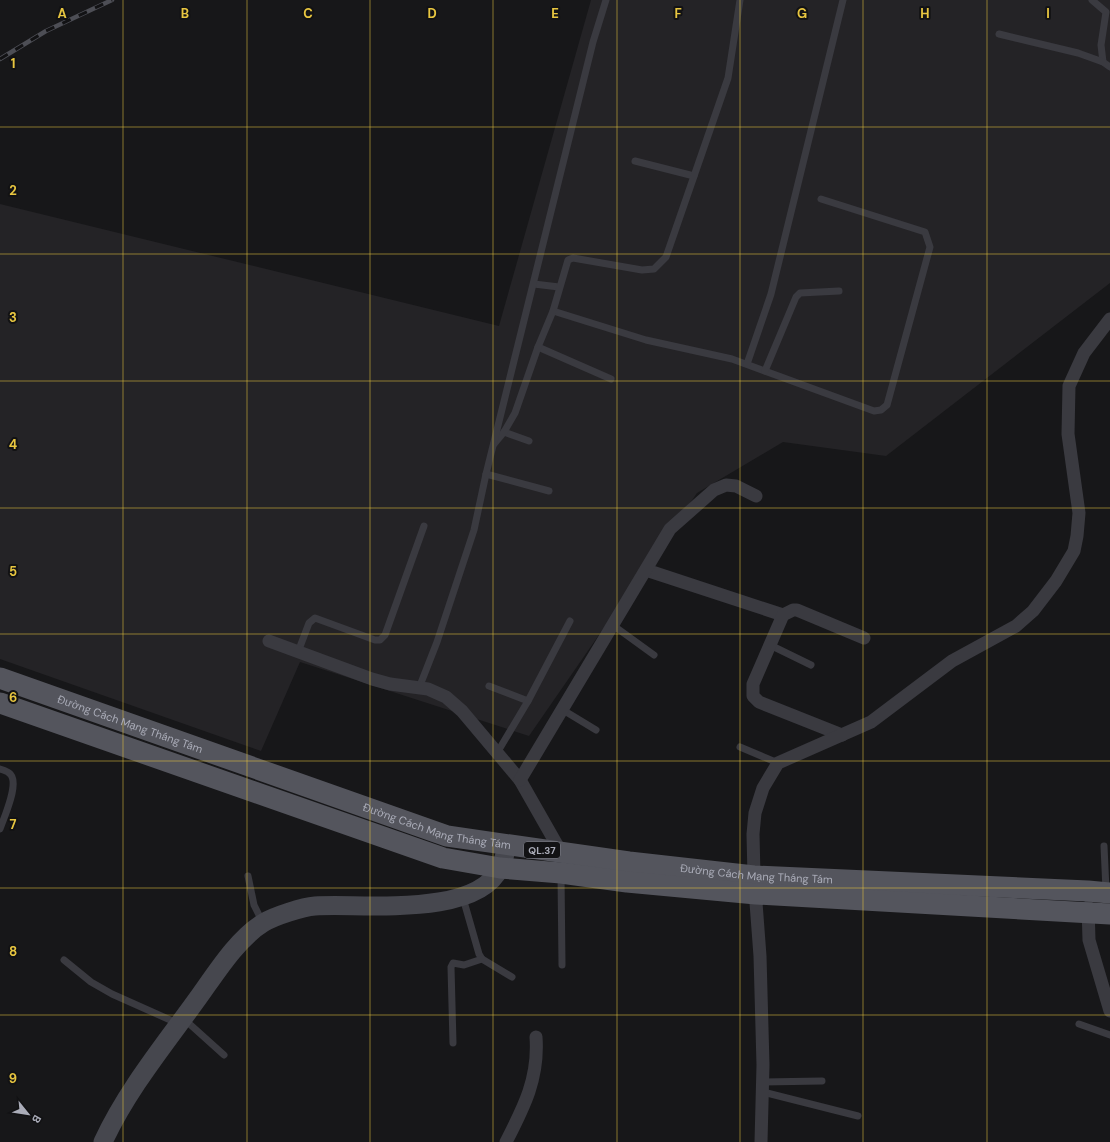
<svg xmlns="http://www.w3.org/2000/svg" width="1110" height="1142" font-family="'DM Sans',sans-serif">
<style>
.built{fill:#242326}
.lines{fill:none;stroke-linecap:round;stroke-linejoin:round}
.lane{stroke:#3a3a40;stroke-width:7}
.street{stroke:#3a3a40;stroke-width:13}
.secondary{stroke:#46474e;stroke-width:19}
.primary{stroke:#54555d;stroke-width:21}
.rail-casing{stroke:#4d4e55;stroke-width:4.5}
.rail{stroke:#121214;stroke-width:3;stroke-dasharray:9;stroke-linecap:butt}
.grid{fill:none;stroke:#e8c640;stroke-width:1;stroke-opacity:0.55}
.labels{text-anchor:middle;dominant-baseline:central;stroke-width:4;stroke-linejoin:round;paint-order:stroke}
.shield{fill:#121214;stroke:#7c7e87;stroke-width:1}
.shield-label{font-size:10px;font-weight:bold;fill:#aaacb8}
.street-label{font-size:11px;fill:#aaacb8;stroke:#121214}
.grid-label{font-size:13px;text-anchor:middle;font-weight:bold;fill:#e8c640;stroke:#121214;stroke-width:4;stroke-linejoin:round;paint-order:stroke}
</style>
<rect width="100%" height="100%" fill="#171719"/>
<polygon class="built" points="591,0 1110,0 1110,283 886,456 783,442 697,493 529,736 300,662 261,751 0,659 0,204 499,326"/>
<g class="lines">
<g class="lane">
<polyline points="1092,0 1106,12 1101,45 1103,62 1110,67"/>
<polyline points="999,34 1078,53 1103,62"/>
<polyline points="635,161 694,176"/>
<polyline points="534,284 559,287"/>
<polyline points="553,311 646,340 732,359 874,411 881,410 887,405 930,247 925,232 821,199"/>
<polyline points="538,347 611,379"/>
<polyline points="747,364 771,294 843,0"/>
<polyline points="765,371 796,297 800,293 839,291"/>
<polyline points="504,432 529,441"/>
<polyline points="494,444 504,432 515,413 538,347 553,311 568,260 573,258 642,270 654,269 666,257 728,78 740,0"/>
<polyline points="486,474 549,491"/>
<polyline points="614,626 654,655"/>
<polyline points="770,645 811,665"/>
<polyline points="298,652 309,623 315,618 375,640 380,640 385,635 424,526"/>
<polyline points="489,686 528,701"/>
<polyline points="419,688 437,642 474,530 486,474 593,42 606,0"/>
<polyline points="563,710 596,730"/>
<polyline points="740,747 778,763"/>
<polyline points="497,753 528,701 570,621"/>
<path d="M 0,769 C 3,770 7,771 9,773 C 21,781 4,817 0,829"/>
<polyline points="1104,846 1106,890"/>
<polyline points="561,875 562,965"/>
<polyline points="248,876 254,905 263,923"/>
<polyline points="463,898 479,954 482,959 512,977"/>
<polyline points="64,960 91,982 112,994 177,1023"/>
<polyline points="184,1019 224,1055"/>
<polyline points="1079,1024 1110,1035"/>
<polyline points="453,1043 451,967 453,963 464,965 482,959"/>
<polyline points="763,1082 822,1081"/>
<polyline points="763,1092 858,1116"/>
</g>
<g class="street">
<polyline points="646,570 783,615"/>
<polyline points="269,641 372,679 390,684 428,689 446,697 462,711 520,780 561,852"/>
<polyline points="842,735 759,702 753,696 753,684 783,615 793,610 797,610 864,638"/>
<polyline points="520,780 670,529 714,490 726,485 736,486 756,496"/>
<polyline points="1088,907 1089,940 1110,1011"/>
<path d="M 506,1142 C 524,1107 539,1078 536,1037"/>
<polyline points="761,1142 763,1065 760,956 754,876 753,834 755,813 763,788 778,763 871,722 952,661 1016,626 1033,611 1056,581 1074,551 1077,536 1079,513 1068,434 1069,386 1084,353 1110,319"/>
</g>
<path class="secondary" d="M 103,1142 C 127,1090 165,1044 198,998 C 216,973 237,939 263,923 C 274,916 303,907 315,906 C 362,903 476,918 500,868 C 504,862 505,852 507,845"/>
<g class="primary">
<path id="s1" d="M 0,678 L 447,836 L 629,862 L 754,876 L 1088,891 L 1110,893"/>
<polyline points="0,703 443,858 500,868 561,873 627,882 756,894 1110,914"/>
</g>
<g class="rail-casing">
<polyline id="rail" points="0,59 46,31 112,0"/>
</g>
<use href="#rail" class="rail"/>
</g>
<path class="grid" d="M 123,0 L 123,1142M 247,0 L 247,1142M 370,0 L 370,1142M 493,0 L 493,1142M 617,0 L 617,1142M 740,0 L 740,1142M 863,0 L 863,1142M 987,0 L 987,1142M 0,127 L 1110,127M 0,254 L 1110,254M 0,381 L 1110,381M 0,508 L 1110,508M 0,634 L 1110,634M 0,761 L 1110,761M 0,888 L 1110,888M 0,1015 L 1110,1015"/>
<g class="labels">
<rect class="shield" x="524" y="842" width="36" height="16" rx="3"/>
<g class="shield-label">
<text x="542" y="850">QL.37</text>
</g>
<g class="street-label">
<text stroke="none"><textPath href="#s1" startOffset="138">Đường Cách Mạng Tháng Tám</textPath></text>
<text stroke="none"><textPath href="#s1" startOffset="462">Đường Cách Mạng Tháng Tám</textPath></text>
<text stroke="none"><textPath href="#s1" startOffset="786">Đường Cách Mạng Tháng Tám</textPath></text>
</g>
</g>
<g class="grid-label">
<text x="62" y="18">A</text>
<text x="185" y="18">B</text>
<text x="308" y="18">C</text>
<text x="432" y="18">D</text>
<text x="555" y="18">E</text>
<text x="678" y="18">F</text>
<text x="802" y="18">G</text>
<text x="925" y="18">H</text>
<text x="1048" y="18">I</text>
<text x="13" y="68">1</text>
<text x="13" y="195">2</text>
<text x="13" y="322">3</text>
<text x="13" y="449">4</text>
<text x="13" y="576">5</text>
<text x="13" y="702">6</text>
<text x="13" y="829">7</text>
<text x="13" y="956">8</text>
<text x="13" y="1083">9</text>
</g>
<g transform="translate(28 1114) rotate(120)" stroke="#121214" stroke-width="3" paint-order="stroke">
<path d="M0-3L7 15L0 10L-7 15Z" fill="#aaacb8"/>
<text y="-6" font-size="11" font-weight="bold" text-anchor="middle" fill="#aaacb8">B</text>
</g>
</svg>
